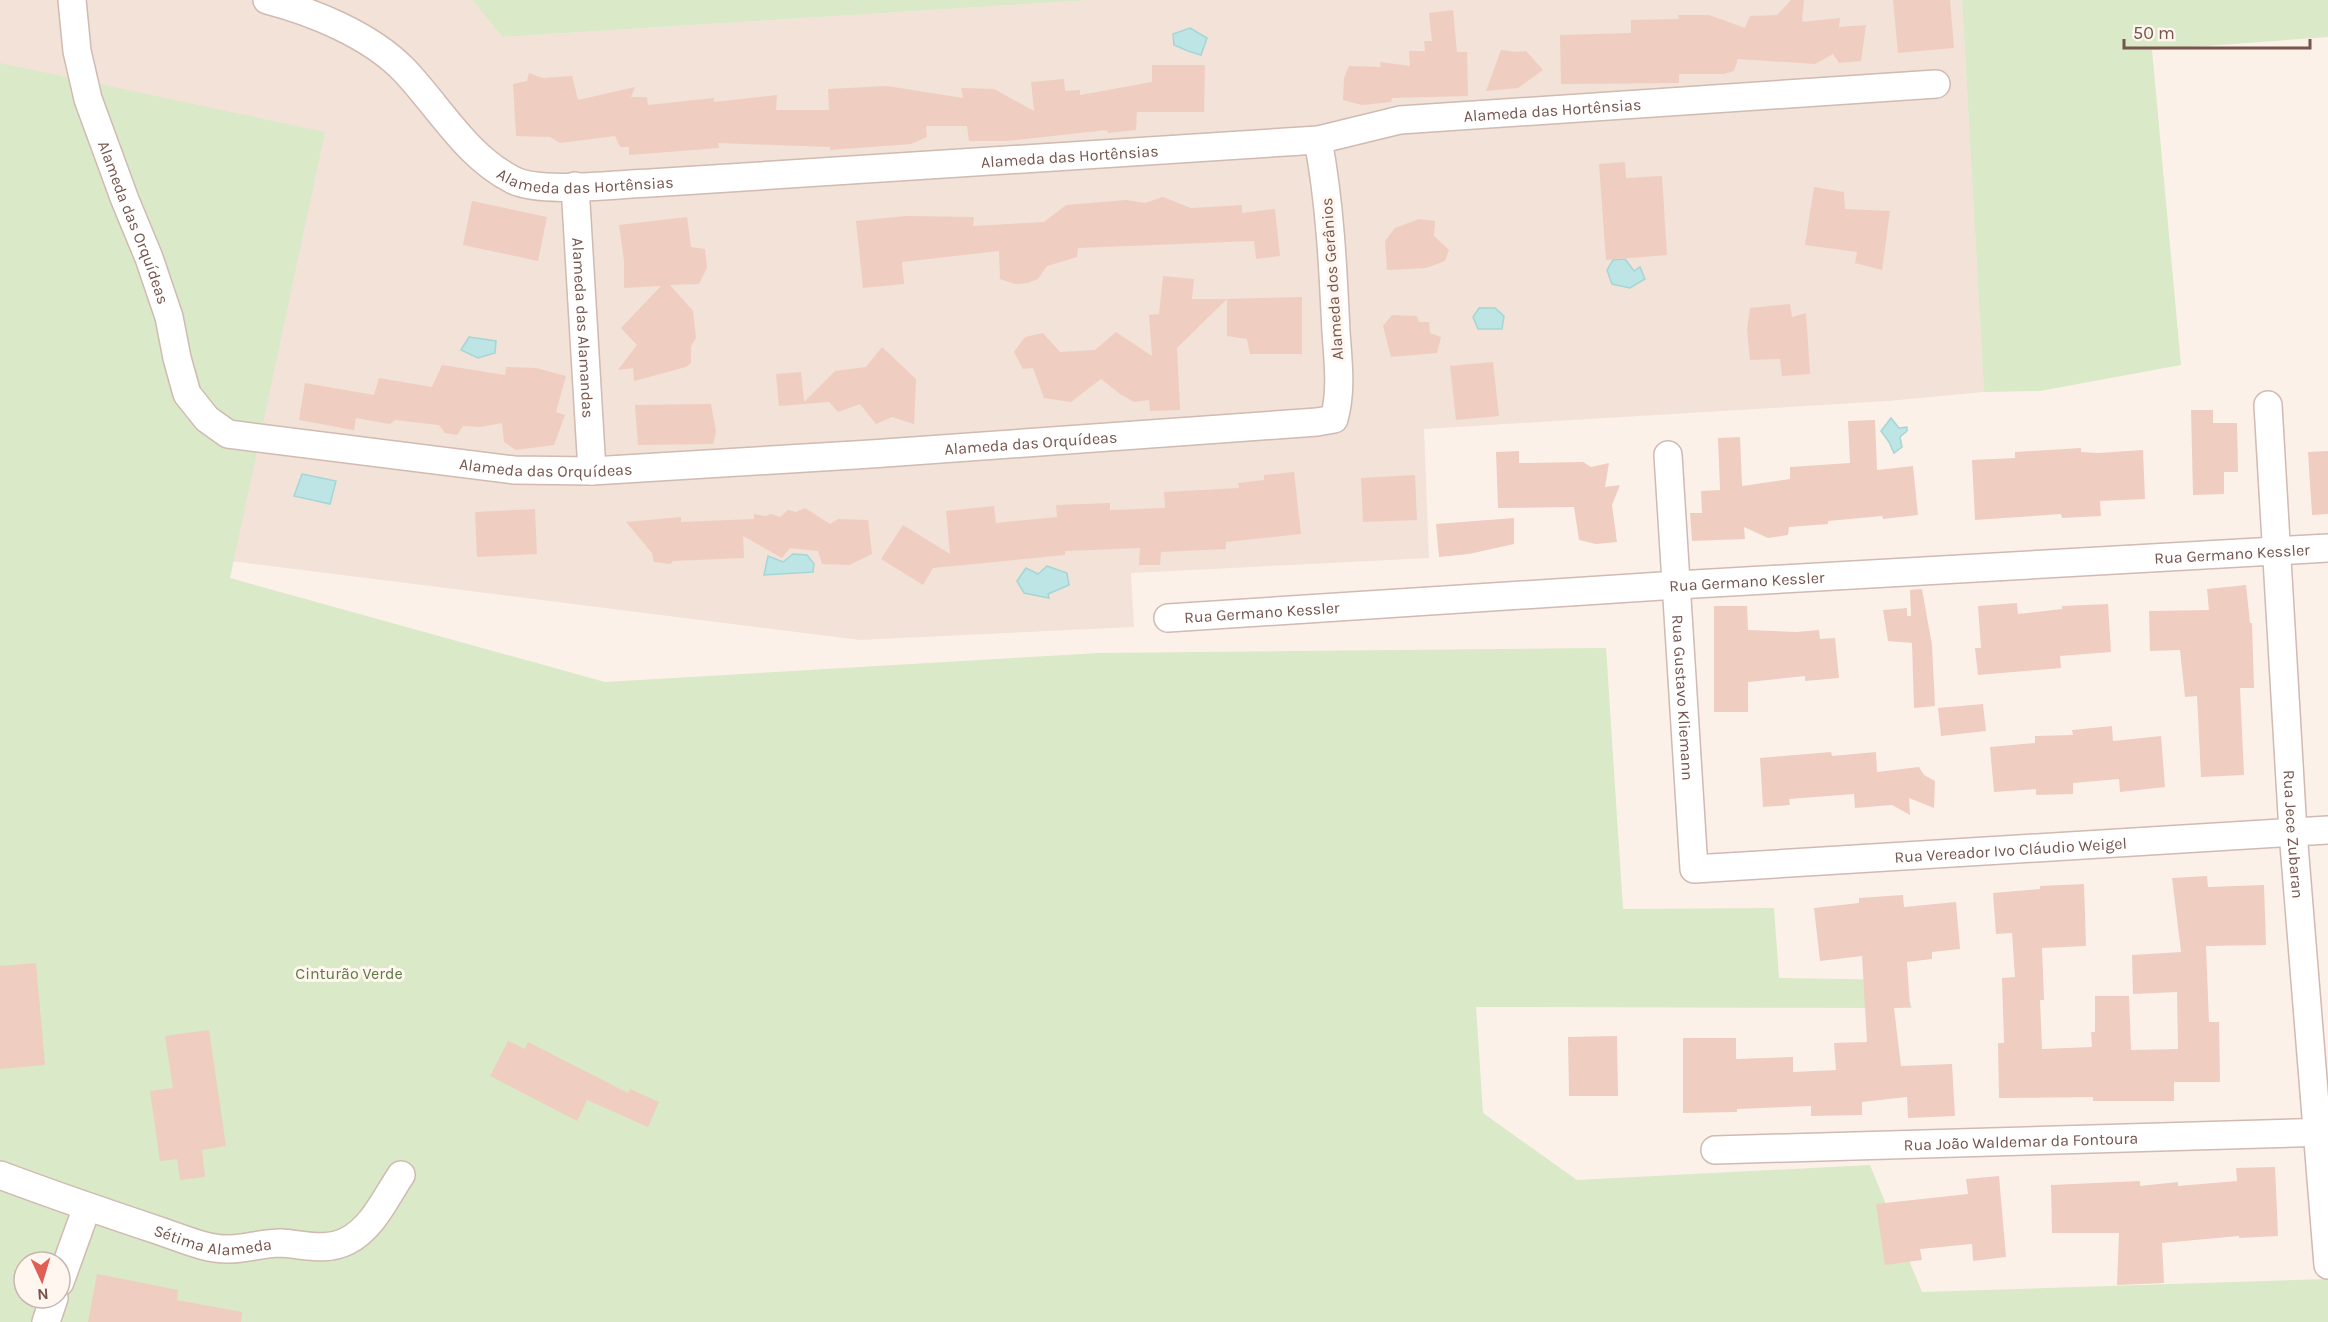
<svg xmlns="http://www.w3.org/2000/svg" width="2328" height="1322" font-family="Karla,sans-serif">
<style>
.residential{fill:#f3e2d7}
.green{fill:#dae9c7;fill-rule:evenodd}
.water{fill:#bde5e5;stroke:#a4d6d6;stroke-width:1.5}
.building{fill:#f0cdc1}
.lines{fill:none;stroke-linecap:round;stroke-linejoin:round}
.street-casing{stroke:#d0bab1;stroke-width:30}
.street{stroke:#fff;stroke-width:27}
.labels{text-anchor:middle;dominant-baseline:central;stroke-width:6;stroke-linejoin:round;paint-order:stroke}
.street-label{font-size:16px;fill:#75554d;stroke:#fef6ef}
.park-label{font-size:16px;fill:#5d7a45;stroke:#fef6ef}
</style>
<rect width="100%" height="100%" fill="#fcf1e8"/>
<polygon class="residential" points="0,0 472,0 504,37 1091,0 1962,0 1984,392 1888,401 1424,429 1429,558 1131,573 1134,627 860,640 0,532"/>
<g class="green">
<polygon points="472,0 1091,0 503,37"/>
<polygon points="1962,0 2328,0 2328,37 2152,50 2181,365 2040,391 1984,392"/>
<path d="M 0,63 L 325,132 L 230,578 L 605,682 L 1099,653 L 1606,648 L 1623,909 L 1774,908 L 1779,978 L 1903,980 L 1912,1008 L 1476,1007 L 1483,1113 L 1577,1180 L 1870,1165 L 1922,1292 L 2328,1279 L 2328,1322 L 0,1322 ZM 24,1262 L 60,1262 L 60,1298 L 24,1298 Z"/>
</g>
<g class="water">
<polygon points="1190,28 1207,38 1201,55 1188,51 1174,45 1173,34"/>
<polygon points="1625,259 1634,271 1640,267 1645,279 1630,288 1612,284 1607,270 1613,260"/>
<polygon points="1479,308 1495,308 1504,316 1502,329 1478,329 1473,317"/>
<polygon points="469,337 496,341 495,353 478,358 461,350"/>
<polygon points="1891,418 1899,428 1907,427 1907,431 1900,437 1902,447 1894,453 1889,442 1881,431"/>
<polygon points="302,474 336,481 330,504 294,496"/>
<polygon points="793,554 807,555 814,564 813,572 764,575 768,556 783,562"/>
<polygon points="1047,566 1067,573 1069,585 1048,594 1049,598 1024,593 1017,581 1026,568 1038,574"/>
</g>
<g class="building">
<polygon points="1791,0 1804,0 1802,22 1840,18 1839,27 1866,25 1861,61 1839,63 1833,54 1815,64 1738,59 1734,71 1724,74 1679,74 1679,83 1561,84 1560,35 1631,33 1631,20 1679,19 1678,15 1709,15 1745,28 1750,16 1777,15"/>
<polygon points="1893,0 1950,0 1954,48 1898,53"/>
<polygon points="1453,10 1457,52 1467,52 1468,96 1392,98 1391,102 1362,105 1343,100 1344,78 1349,66 1381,67 1380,62 1410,66 1409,51 1425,51 1424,41 1432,41 1429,13"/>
<polygon points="1501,50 1516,52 1526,51 1543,70 1518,88 1486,91"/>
<polygon points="1152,65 1205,65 1204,112 1137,112 1136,130 1108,133 1107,130 1007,141 969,141 967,126 926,126 927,137 911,144 830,150 830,147 718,143 719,148 629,155 629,147 620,147 615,136 560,143 550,137 516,136 513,84 527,81 529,73 543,78 572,76 578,100 635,87 631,97 647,97 648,105 714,98 714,102 777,95 776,110 829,110 828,89 887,86 963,98 961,88 994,89 1034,111 1031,82 1064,79 1065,91 1080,90 1080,95 1152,82"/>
<polygon points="1625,162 1626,178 1662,176 1667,255 1606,260 1599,164"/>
<polygon points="1814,187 1844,192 1845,209 1890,211 1882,270 1855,263 1857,252 1805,245"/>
<polygon points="1163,197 1191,208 1242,205 1242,213 1275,209 1280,256 1256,259 1254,241 1078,248 1077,257 1047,266 1038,279 1028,283 1015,284 1000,279 999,251 902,262 904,284 863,288 856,221 906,216 974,217 973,226 1044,222 1066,205 1126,200 1145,203"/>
<polygon points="472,201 547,217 538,261 463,245"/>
<polygon points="687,217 691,247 705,249 707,268 699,284 670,285 693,311 696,338 691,346 691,363 686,367 634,381 633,368 618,370 637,345 621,328 661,286 624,288 624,261 619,225"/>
<polygon points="1419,219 1435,221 1434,236 1449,250 1445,261 1426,268 1387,270 1385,241 1395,228"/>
<polygon points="1163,276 1194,279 1192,299 1227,299 1177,348 1180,410 1150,411 1149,400 1134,402 1120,394 1101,379 1071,402 1044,398 1033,368 1023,369 1014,352 1025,337 1043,333 1060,352 1095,350 1116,332 1152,356 1149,315 1159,314"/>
<polygon points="1302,297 1302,354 1250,354 1247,339 1227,336 1227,299"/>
<polygon points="1790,304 1792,317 1806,313 1810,374 1782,376 1780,359 1750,360 1747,329 1750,308"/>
<polygon points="1392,315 1417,316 1419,322 1429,322 1430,333 1441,337 1437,353 1391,357 1383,326"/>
<polygon points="882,347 916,379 914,424 892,417 876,424 860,404 838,412 829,402 779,406 776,374 801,372 804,402 835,371 866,367"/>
<polygon points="1493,362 1499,416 1456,420 1450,366"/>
<polygon points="442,365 505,375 506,367 536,368 566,376 556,412 565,415 554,445 516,450 504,442 502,423 480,427 463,426 457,435 445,433 439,425 395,420 390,424 356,418 354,430 299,420 305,383 374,395 379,378 432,387"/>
<polygon points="711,404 716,432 713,444 638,445 635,405"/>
<polygon points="2191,410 2213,410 2213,423 2237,423 2238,472 2224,472 2224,494 2193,495"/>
<polygon points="1875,420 1877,470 1913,466 1918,515 1883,519 1882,516 1828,521 1828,524 1789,527 1788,535 1768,538 1744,527 1745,539 1692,541 1690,513 1702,513 1701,491 1720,490 1718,438 1740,437 1742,486 1790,479 1790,467 1850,463 1848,421"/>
<polygon points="2081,448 2081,452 2098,453 2143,450 2145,499 2100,501 2101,516 2062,518 2061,514 1975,520 1972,460 2015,458 2015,452"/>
<polygon points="1519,451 1519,463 1583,462 1591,467 1609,463 1605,487 1620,485 1612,505 1617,542 1596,544 1579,540 1574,507 1498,508 1496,452"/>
<polygon points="2328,451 2328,514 2312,515 2308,452"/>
<polygon points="1294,472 1301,534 1226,542 1226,549 1161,552 1160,565 1139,565 1140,548 1065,551 1065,555 933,568 923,585 881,559 903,525 950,554 946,511 994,506 996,523 1057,517 1056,505 1110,503 1110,510 1165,508 1164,492 1239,488 1238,483 1264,480 1264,475"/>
<polygon points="1415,475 1417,520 1363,522 1361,478"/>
<polygon points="805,508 830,524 838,519 868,520 872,554 849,565 822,564 818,551 790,548 782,558 743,536 744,558 673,561 670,564 654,562 652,553 626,522 681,517 681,522 754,519 754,514 766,516 771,514 780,517 788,510 796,512"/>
<polygon points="535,509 537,554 477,557 475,512"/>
<polygon points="1514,518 1514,544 1469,554 1439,557 1436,524"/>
<polygon points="2246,585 2250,623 2252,623 2254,688 2240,688 2244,775 2201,777 2197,696 2185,697 2180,650 2150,651 2149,611 2209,610 2207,589"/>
<polygon points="1922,589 1932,645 1935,706 1914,708 1912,643 1888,641 1883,610 1907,608 1907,616 1911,616 1910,590"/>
<polygon points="2017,603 2018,614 2062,609 2062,606 2108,604 2111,652 2060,656 2061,668 1978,675 1975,648 1981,648 1978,606"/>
<polygon points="1714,606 1747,606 1748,630 1796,632 1819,630 1820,639 1835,638 1839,678 1805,681 1805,676 1748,682 1748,712 1714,712"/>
<polygon points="1983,704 1986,731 1941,736 1938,708"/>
<polygon points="2112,726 2113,741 2161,736 2165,787 2120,792 2119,779 2073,783 2073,794 2036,795 2036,789 1994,792 1990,747 2035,743 2035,736 2073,735 2072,730"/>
<polygon points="1831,752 1832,756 1876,752 1877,772 1919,767 1924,775 1935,781 1934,808 1909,798 1910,815 1892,805 1855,808 1854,794 1789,799 1790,805 1763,807 1760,758"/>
<polygon points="2207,876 2208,887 2264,885 2266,945 2206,946 2209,1022 2219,1022 2220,1082 2174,1082 2174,1101 2093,1101 2093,1097 1999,1098 1998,1043 2004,1043 2002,978 2015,977 2012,933 1996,934 1993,893 2040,889 2040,886 2084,884 2086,946 2042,948 2044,1000 2040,1000 2042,1049 2092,1047 2091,1032 2095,1032 2095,996 2129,996 2131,1050 2178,1049 2177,992 2133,994 2132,955 2181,952 2172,878"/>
<polygon points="1903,895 1904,907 1956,902 1960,949 1932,952 1932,959 1907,962 1910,1007 1894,1008 1901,1066 1952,1064 1955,1116 1908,1118 1907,1097 1862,1102 1862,1115 1811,1116 1811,1106 1737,1109 1737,1112 1683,1113 1683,1038 1736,1038 1736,1059 1793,1057 1793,1072 1836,1070 1834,1043 1867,1042 1862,956 1820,961 1814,908 1859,903 1859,898"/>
<polygon points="36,963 45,1065 0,1069 0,966"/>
<polygon points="209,1030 226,1146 202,1150 205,1177 180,1180 177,1159 160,1161 150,1091 173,1088 165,1036"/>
<polygon points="1617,1036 1618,1096 1569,1096 1568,1037"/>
<polygon points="508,1041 525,1049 528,1042 628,1093 630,1089 659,1102 648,1127 587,1100 577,1121 490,1076"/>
<polygon points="2275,1167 2278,1236 2239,1238 2239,1236 2162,1243 2164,1283 2117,1285 2119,1233 2052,1233 2051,1185 2140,1181 2140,1186 2178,1182 2178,1186 2237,1181 2236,1168"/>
<polygon points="1999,1176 2006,1257 1973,1261 1972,1244 1920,1249 1922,1260 1885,1265 1876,1204 1968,1194 1966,1179"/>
<polygon points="97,1274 178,1290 177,1300 242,1312 241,1322 88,1322"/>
</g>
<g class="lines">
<g class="street-casing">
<g id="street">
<path id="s1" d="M 72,0 L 77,51 L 88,99 L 125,200 L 149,258 L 169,317 L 177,358 L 187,394 L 207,419 L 228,434 L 514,470 L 592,471 L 871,454 L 1317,422 L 1334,419 C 1342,391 1338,361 1336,332 C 1333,268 1330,203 1318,140"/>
<path id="s2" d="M 267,0 C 313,12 370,35 404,70 C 440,108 466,156 513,180 C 541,194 616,184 650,183 L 1318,140 L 1400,120 L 1936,84"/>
<path id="s3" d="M 575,186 L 592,471"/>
<path id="s4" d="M 2268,405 L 2293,832 L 2328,1265"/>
<path id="s5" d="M 1668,455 L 1694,869 L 2328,830"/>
<path id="s6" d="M 1168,618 L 1677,585 L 2328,548"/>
<path id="s7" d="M 1715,1150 L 2328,1132"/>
<path id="s8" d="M 0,1175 C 53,1195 106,1213 160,1231 C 181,1238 207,1250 230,1249 C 245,1249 263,1243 280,1243 C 302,1244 326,1252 347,1241 C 373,1228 386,1197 401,1175"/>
<polyline points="60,1282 87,1207"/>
<polyline points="46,1322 54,1298"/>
</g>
</g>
<use href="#street" class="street"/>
</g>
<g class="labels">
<g class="street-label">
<text stroke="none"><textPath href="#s2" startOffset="1356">Alameda das Hortênsias</textPath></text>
<text stroke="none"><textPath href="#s2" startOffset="870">Alameda das Hortênsias</textPath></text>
<text stroke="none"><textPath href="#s2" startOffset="384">Alameda das Hortênsias</textPath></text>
<text stroke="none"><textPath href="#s1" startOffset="232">Alameda das Orquídeas</textPath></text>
<text transform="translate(1332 279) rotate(-94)">Alameda dos Gerânios</text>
<text stroke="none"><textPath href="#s3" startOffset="142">Alameda das Alamandas</textPath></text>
<text stroke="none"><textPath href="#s1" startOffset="1276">Alameda das Orquídeas</textPath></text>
<text stroke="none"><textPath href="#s1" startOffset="790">Alameda das Orquídeas</textPath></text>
<text stroke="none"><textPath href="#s6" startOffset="1066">Rua Germano Kessler</textPath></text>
<text stroke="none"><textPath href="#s6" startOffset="580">Rua Germano Kessler</textPath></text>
<text stroke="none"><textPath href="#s6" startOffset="94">Rua Germano Kessler</textPath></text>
<text stroke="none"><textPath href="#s5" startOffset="243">Rua Gustavo Kliemann</textPath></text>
<text stroke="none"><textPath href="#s4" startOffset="430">Rua Jece Zubaran</textPath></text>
<text stroke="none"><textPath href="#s5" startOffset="732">Rua Vereador Ivo Cláudio Weigel</textPath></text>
<text stroke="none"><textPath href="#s7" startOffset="306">Rua João Waldemar da Fontoura</textPath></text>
<text stroke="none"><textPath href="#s8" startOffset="224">Sétima Alameda</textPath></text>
</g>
<g class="park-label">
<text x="349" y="973">Cinturão Verde</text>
</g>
</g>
<g transform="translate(42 1280) rotate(176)"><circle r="28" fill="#fef6ef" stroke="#c7b6ae" stroke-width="1.5"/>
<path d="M0-4.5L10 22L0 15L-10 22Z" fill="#e05e53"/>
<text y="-9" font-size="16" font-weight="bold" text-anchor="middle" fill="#75554d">N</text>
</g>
<path d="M2124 39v9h186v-9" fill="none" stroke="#75554d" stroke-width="3"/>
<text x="2133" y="39" font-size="18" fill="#75554d" stroke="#fef6ef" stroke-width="4.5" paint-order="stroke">50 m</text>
</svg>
